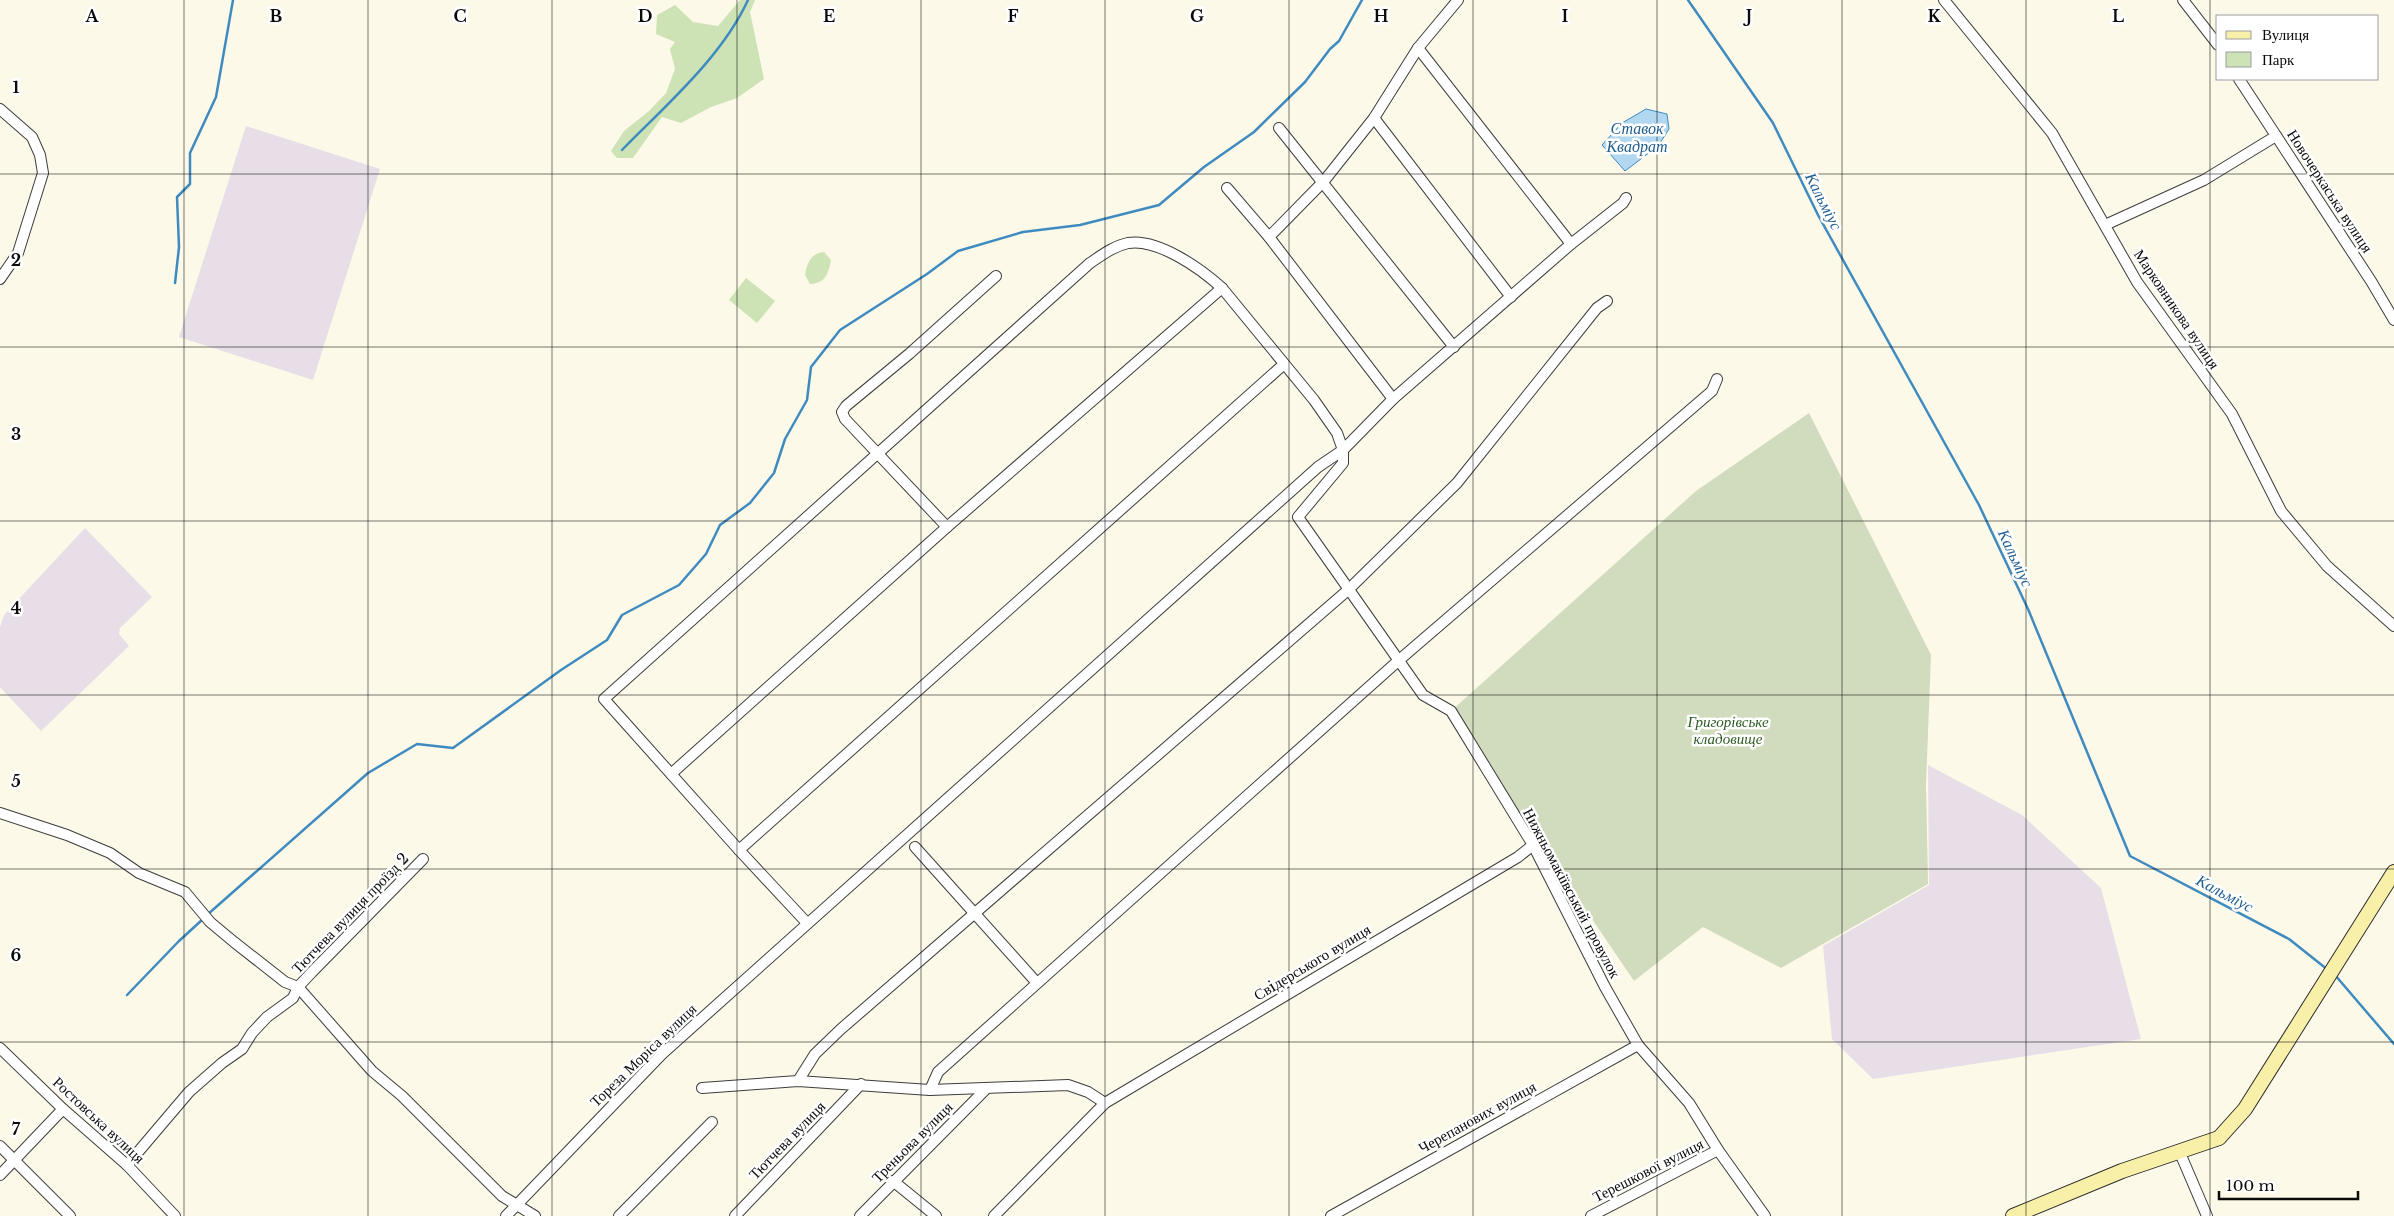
<svg xmlns="http://www.w3.org/2000/svg" width="2394" height="1216" font-family="'Libre Baskerville',serif">
<style>
.industrial{fill:#e7dee8}
.green{fill:#cde3b6}
.cemetery{fill:#d1dbbd}
.water{fill:#b1d8f0;stroke:#3f8bc0}
.lines{fill:none;stroke-linecap:round;stroke-linejoin:round}
.stream{stroke:#3f8bc0;stroke-width:2.5}
.street-casing{stroke:#3d3d3d;stroke-width:12}
.secondary-casing{stroke:#2c2c2c;stroke-width:16}
.street{stroke:#fff;stroke-width:10}
.secondary{stroke:#f8f0a8;stroke-width:14}
.grid{fill:none;stroke:#0a0a0a;stroke-width:1;stroke-opacity:0.55}
.labels{text-anchor:middle;dominant-baseline:central;stroke-width:5;stroke-linejoin:round;paint-order:stroke}
.street-label{font-size:15px;fill:#0a0a0a;stroke:#fff}
.park-label{font-size:15px;font-style:italic;fill:#2c5a21;stroke:#fff}
.water-label{font-size:16px;font-style:italic;fill:#1f5d8f;stroke:#fff}
.grid-label{font-size:16px;text-anchor:middle;font-weight:bold;fill:#0a0a0a;stroke:#fff;stroke-width:5;stroke-linejoin:round;paint-order:stroke}
</style>
<rect width="100%" height="100%" fill="#fdf9e8"/>
<g class="industrial">
<polygon points="246,126 380,169 313,380 179,337"/>
<polygon points="85,528 152,597 120,628 119,634 129,646 41,731 0,687 0,627 4,615"/>
<polygon points="1928,765 2022,815 2101,888 2141,1039 1873,1079 1832,1039 1823,946 1929,885"/>
</g>
<g class="green">
<polygon points="740,0 755,0 750,12 764,79 737,98 711,107 681,123 662,117 633,158 617,158 611,151 624,131 649,111 666,93 675,69 670,49 675,42 656,34 657,15 675,5 693,22 718,26"/>
<path d="M 824,252 L 831,260 C 828,274 826,283 810,284 L 805,275 C 807,263 811,253 824,252 Z"/>
<polygon points="746,278 775,301 757,323 729,300"/>
</g>
<polygon class="cemetery" points="1809,413 1931,655 1926,785 1928,884 1781,968 1703,927 1634,981 1451,711 1696,491"/>
<polygon class="water" points="1646,109 1667,114 1669,129 1658,146 1625,171 1602,145 1622,123"/>
<g class="lines">
<g class="stream">
<polyline points="1688,0 1773,123 1818,215 1979,505 2028,609 2130,856 2289,939 2328,970"/>
<path d="M 622,150 C 665,106 722,57 748,0"/>
<polyline points="175,283 179,247 177,197 190,184 190,153 216,97 233,0"/>
<polyline points="207,915 368,773 417,744 453,748 561,670 607,640 622,615 679,585 706,554 720,525 750,503 774,473 785,439 807,400 811,367 840,330 927,274 958,251 1023,232 1080,225 1159,205 1204,167 1254,132 1305,82 1330,49 1339,41 1362,0"/>
<polyline points="2335,975 2394,1044"/>
<polyline points="127,995 179,941 203,919"/>
</g>
<g class="street-casing">
<g id="street">
<polyline points="1944,0 2052,133 2137,282 2232,414 2281,511 2327,566 2394,626"/>
<polyline points="2183,0 2218,45"/>
<polyline points="1418,48 1571,244"/>
<polyline points="2239,79 2371,281 2394,320"/>
<polyline points="0,109 32,137 40,155 43,173 18,253 0,279"/>
<polyline points="1374,118 1511,297"/>
<polyline points="1279,128 1454,347"/>
<polyline points="1227,188 1269,237 1393,399"/>
<polyline points="2105,225 2204,180 2276,136"/>
<polyline points="1269,237 1324,181 1374,118 1418,48 1458,0"/>
<polyline points="947,527 845,419 842,412 846,406 909,354 996,276"/>
<polyline points="671,774 947,527 1222,288"/>
<polyline points="0,813 67,835 110,853 139,873 185,892 210,922 234,942 285,982 298,987 372,1071 402,1096 502,1196 535,1216"/>
<polyline points="915,847 1037,983"/>
<polyline points="739,850 1283,365"/>
<path d="M 807,923 L 739,850 L 604,699 L 1090,263 C 1102,255 1114,246 1128,243 C 1158,238 1201,269 1222,288 L 1314,400 L 1337,433 L 1343,450 L 1343,463 L 1298,517 L 1423,695 L 1451,711 L 1533,845 L 1605,987 L 1638,1045 L 1689,1103 L 1718,1150 L 1765,1216"/>
<polyline points="0,1048 63,1109 127,1165 175,1216"/>
<polyline points="798,1081 815,1054 841,1029 1348,590 1457,483 1597,308 1607,301"/>
<polyline points="702,1088 798,1081 930,1090 1068,1085 1088,1092 1105,1103"/>
<polyline points="930,1090 938,1072 1398,661 1712,391 1717,379"/>
<polyline points="0,1146 70,1216"/>
<polyline points="2180,1153 2207,1216"/>
<polyline points="127,1165 189,1092 222,1063 242,1049 252,1033 267,1017 293,998 298,987 312,972 423,859"/>
<polyline points="0,1175 63,1109"/>
<polyline points="893,1181 936,1216"/>
<polyline points="506,1216 662,1054 1318,467 1343,450 1393,399 1571,244 1623,203 1626,198"/>
<polyline points="619,1216 712,1122"/>
<polyline points="735,1216 861,1084"/>
<polyline points="860,1216 985,1090"/>
<polyline points="994,1216 1105,1103 1518,857 1533,845"/>
<polyline points="1331,1216 1638,1045"/>
<polyline points="1591,1216 1718,1150"/>
</g>
</g>
<g class="secondary-casing">
<polyline id="secondary" points="2013,1216 2122,1171 2219,1138 2245,1109 2394,872"/>
</g>
<use href="#street" class="street"/>
<use href="#secondary" class="secondary"/>
</g>
<path class="grid" d="M 184,0 L 184,1216M 368,0 L 368,1216M 552,0 L 552,1216M 737,0 L 737,1216M 921,0 L 921,1216M 1105,0 L 1105,1216M 1289,0 L 1289,1216M 1473,0 L 1473,1216M 1657,0 L 1657,1216M 1842,0 L 1842,1216M 2026,0 L 2026,1216M 2210,0 L 2210,1216M 0,174 L 2394,174M 0,347 L 2394,347M 0,521 L 2394,521M 0,695 L 2394,695M 0,869 L 2394,869M 0,1042 L 2394,1042"/>
<g class="labels">
<g class="street-label">
<text transform="translate(2330 191) rotate(57)">Новочеркаська вулиця</text>
<text transform="translate(2177 309) rotate(56)">Марковникова вулиця</text>
<text transform="translate(1572 893) rotate(62)">Нижньомакіївський провулок</text>
<text transform="translate(350 913) rotate(-46)">Тютчева вулиця проїзд 2</text>
<text transform="translate(1312 962) rotate(-31)">Свiдерського вулиця</text>
<text transform="translate(643 1055) rotate(-44)">Тореза Моріса вулиця</text>
<text transform="translate(1477 1117) rotate(-29)">Черепанових вулиця</text>
<text transform="translate(99 1120) rotate(43)">Ростовська вулиця</text>
<text transform="translate(787 1140) rotate(-46)">Тютчева вулиця</text>
<text transform="translate(912 1142) rotate(-45)">Треньова вулиця</text>
<text transform="translate(1648 1170) rotate(-27)">Терешкової вулиця</text>
</g>
<g class="park-label">
<text x="1728" y="721">Григорівське<tspan x="1728" dy="17">кладовище</tspan></text>
</g>
<g class="water-label">
<text x="1637" y="128">Ставок<tspan x="1637" dy="18">Квадрат</tspan></text>
<text transform="translate(1824 201) rotate(63)">Кальміус</text>
<text transform="translate(2016 558) rotate(65)">Кальміус</text>
<text transform="translate(2225 893) rotate(28)">Кальміус</text>
</g>
</g>
<g class="grid-label">
<text x="92" y="22">A</text>
<text x="276" y="22">B</text>
<text x="460" y="22">C</text>
<text x="645" y="22">D</text>
<text x="829" y="22">E</text>
<text x="1013" y="22">F</text>
<text x="1197" y="22">G</text>
<text x="1381" y="22">H</text>
<text x="1565" y="22">I</text>
<text x="1749" y="22">J</text>
<text x="1934" y="22">K</text>
<text x="2118" y="22">L</text>
<text x="16" y="93">1</text>
<text x="16" y="266">2</text>
<text x="16" y="440">3</text>
<text x="16" y="614">4</text>
<text x="16" y="787">5</text>
<text x="16" y="961">6</text>
<text x="16" y="1135">7</text>
</g>
<rect x="2216" y="15" width="162" height="65" fill="#ffffff" stroke="#9d9d9d"/>
<rect x="2226" y="31" width="25" height="8" fill="#f8f0a8" stroke="#9d9d9d"/>
<text x="2262" y="40" font-size="15" fill="#0a0a0a">Вулиця</text>
<rect x="2226" y="52" width="25" height="15" fill="#cde3b6" stroke="#9d9d9d"/>
<text x="2262" y="65" font-size="15" fill="#0a0a0a">Парк</text>
<path d="M2219 1191v8h139v-8" fill="none" stroke="#0a0a0a" stroke-width="2.5"/>
<text x="2226" y="1191" font-size="15" fill="#0a0a0a" stroke="#ffffff" stroke-width="4" paint-order="stroke">100 m</text>
</svg>
